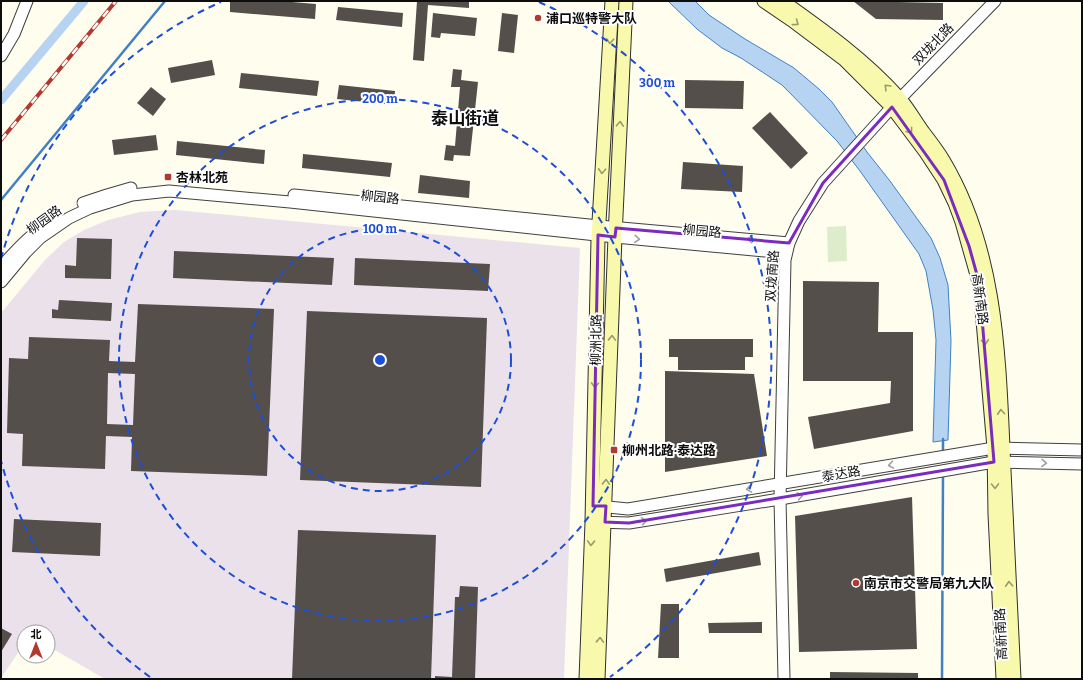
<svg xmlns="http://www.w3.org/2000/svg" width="1083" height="680" font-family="Bitter,'Noto Sans SC',serif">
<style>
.industrial{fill:#ebe1eb}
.pitch{fill:#ddedcb}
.water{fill:#b6d4f1;stroke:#4280c3}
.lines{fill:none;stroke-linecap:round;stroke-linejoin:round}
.stream{stroke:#4280c3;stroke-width:2.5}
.canal{stroke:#b6d4f1;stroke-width:9}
.building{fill:#544f4a;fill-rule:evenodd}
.tertiary-casing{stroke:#404040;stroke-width:13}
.secondary-casing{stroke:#2f2f2f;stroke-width:15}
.tertiary{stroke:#fff;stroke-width:11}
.secondary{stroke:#f8f9ad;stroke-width:13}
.rail-casing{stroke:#b2392f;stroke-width:4}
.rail{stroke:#fff;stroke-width:2.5;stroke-dasharray:8;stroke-linecap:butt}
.oneway{stroke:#9a9b6d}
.oneway2{stroke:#9e9e9e}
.marked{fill:none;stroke:#7b2cbf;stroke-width:3;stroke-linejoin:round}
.ring{fill:none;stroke:#1d4ed8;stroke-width:2;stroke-dasharray:7 5}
.poi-dot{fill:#b2392f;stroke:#fff;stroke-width:1.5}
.labels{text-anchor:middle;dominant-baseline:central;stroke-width:4;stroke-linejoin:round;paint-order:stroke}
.poi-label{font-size:13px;font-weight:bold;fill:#0d0d0d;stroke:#fff;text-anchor:start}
.street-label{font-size:13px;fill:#0d0d0d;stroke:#fff}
.district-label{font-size:17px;font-weight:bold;fill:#0d0d0d;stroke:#fff}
.centre{fill:#1d4ed8;stroke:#fff;stroke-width:2}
.ring-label{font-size:12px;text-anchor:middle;font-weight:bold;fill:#1d4ed8;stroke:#fff;stroke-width:4;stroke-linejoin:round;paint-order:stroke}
</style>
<rect width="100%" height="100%" fill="#fefdee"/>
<polygon class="industrial" points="175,210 580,248 564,679 105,679 48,646 48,632 24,632 24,644 1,678 1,313 45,260 64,242 84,230 108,220 140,212"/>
<polygon class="pitch" points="846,226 847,261 828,262 827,227"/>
<polygon class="water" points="668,1 695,1 709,15 745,39 794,68 819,89 832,102 867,152 890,181 931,238 940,258 948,285 951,341 948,440 933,442 936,340 933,310 926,271 919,254 860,171 837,141 782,85 741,58 722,48 697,29"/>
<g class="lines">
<g class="stream">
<polyline points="1,200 165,1"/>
<polyline points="943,439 943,454"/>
<polyline points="942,679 943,475"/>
</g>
<polyline class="canal" points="1,100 84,1"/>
</g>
<g class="building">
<polygon points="230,1 280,1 316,4 315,19 230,12"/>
<polygon points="417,1 469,1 469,8 428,5 424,61 413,60"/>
<polygon points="853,1 943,3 943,20 876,19"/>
<polygon points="338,7 403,13 402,27 336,20"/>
<polygon points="433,13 477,18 475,36 441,33 440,38 431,37"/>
<polygon points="502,13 518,15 514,53 498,51"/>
<polygon points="212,60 215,75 171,83 168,68"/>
<polygon points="453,69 462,70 461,80 478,82 470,156 454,155 453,161 444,160 446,145 455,146 460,87 451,87"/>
<polygon points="241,73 319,81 317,96 239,88"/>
<polygon points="685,80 744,81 743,109 685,108"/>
<polygon points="339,85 395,91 394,105 337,99"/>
<polygon points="151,87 166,99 153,116 137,103"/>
<polygon points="770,112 808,153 791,169 752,128"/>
<polygon points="156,135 158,150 114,155 112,140"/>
<polygon points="177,141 265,150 264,164 176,155"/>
<polygon points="303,154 392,163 390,177 302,168"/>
<polygon points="683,162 743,166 742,192 681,189"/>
<polygon points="420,175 470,181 469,198 418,193"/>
<polygon points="77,238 112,239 111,279 65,278 65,265 76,266"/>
<polygon points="174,251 334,258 332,285 173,278"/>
<polygon points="355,258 490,264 488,291 354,285"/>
<polygon points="803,281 879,282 878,332 913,332 913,431 814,449 808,417 890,403 891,381 803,381"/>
<polygon points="59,300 112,303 111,321 52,318 52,309 58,310"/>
<path d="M 138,304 L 274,309 L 267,476 L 131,471 L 132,437 L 106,436 L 105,469 L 22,466 L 23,434 L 7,433 L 9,358 L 28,359 L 29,337 L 110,340 L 109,361 L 135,362 ZM 108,373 L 135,374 L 133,425 L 107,424 Z"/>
<polygon points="307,311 487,318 481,487 300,480"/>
<polygon points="669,339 753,339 753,357 745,357 745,370 678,370 678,357 669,357"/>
<polygon points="665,371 754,374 767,456 665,472"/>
<polygon points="912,497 917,649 799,652 795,516"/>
<polygon points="14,519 101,523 100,556 12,552"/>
<polygon points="298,530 436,535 431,679 292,679"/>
<polygon points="759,552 761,565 666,582 664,569"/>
<polygon points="460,586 478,587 475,679 435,679 435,676 452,677 455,597 459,597"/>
<polygon points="661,604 679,604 679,658 658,658"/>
<polygon points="762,622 762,633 709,633 708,623"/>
<polygon points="1,628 12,634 1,652"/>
<polygon points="830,672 918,673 918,679 830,679"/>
</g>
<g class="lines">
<g class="tertiary-casing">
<g id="tertiary">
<polyline points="1,56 14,34 27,1"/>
<polyline points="294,195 599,226 789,243"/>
<polyline points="83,203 107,195 131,188"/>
<path d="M 1,267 C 18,248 35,230 57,217"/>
<polyline points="1,282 26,252 40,238 69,218 90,208 132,195 169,191 290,202 615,237 786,253"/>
<polyline points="598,506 628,509 994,448 1082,450"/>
<polyline points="596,522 629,523 780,499 994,462 1082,464"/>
<polyline points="784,679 780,499 785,260 789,243 799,221 823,183 892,107 995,1"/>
</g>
</g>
<g class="secondary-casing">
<g id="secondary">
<polyline points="764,1 792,20 844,59 892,107 925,151 944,180 955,203 962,222 979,282 982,309 994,448 995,514 1003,679"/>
<path d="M 782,1 C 823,30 865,60 899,98 C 908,108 915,121 923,132 C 930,141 937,150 943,160 C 999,253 999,365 1004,470 C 1007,540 1011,609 1014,679"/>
<polyline points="586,679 592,522 598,239 612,1"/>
<polyline points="598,679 615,237 626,1"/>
</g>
</g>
<use href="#tertiary" class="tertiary"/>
<use href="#secondary" class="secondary"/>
<g class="rail-casing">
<polyline id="rail" points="1,140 116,1"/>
</g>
<use href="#rail" class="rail"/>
</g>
<defs><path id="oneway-chevron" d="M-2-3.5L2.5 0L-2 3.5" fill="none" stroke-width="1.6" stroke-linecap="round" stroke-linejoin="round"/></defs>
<g class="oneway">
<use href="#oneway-chevron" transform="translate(796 23) rotate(37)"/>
<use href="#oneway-chevron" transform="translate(610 41) rotate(93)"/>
<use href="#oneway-chevron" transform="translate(887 87) rotate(-135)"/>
<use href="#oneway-chevron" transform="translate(620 124) rotate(-87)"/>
<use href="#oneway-chevron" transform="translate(910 131) rotate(53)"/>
<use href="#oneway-chevron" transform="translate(602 171) rotate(93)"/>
<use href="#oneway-chevron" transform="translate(612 338) rotate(-88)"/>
<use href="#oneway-chevron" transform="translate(985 342) rotate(85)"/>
<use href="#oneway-chevron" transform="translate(595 385) rotate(91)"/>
<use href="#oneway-chevron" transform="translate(1001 412) rotate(-94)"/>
<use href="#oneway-chevron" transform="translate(606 482) rotate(-88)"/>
<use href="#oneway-chevron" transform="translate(995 486) rotate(89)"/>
<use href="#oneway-chevron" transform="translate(591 543) rotate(92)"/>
<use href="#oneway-chevron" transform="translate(1009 584) rotate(-93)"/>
<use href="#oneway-chevron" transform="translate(600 640) rotate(-88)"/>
</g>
<g class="oneway2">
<use href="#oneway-chevron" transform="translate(637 239) rotate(5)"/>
<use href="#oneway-chevron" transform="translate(750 239) rotate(-175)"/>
<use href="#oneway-chevron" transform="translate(1044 463) rotate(1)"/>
<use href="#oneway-chevron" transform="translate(891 465) rotate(170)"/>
<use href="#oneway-chevron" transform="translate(749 489) rotate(171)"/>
<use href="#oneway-chevron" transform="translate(800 496) rotate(-10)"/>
<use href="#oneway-chevron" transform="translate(644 521) rotate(-9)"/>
</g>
<path class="marked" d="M 892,107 L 944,180 L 969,246 L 979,282 L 994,462 L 629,523 L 605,522 L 606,506 L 593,506 L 598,235 L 615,237 L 616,228 L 789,243 L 823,183 Z"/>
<g class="ring">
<circle cx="380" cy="360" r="131"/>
<circle cx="380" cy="360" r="261"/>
<path d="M150 677A392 392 0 0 1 1 461M1 259A392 392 0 0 1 221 2M539 2A392 392 0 0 1 610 677"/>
</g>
<g class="poi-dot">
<circle cx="538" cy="18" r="4"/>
<rect x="164" y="173" width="8" height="8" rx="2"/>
<rect x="610" y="446" width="8" height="8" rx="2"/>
<circle cx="856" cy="583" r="4"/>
</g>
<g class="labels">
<g class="poi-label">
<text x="546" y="18">浦口巡特警大队</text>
<text x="176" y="177">杏林北苑</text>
<text x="622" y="450">柳州北路·泰达路</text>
<text x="864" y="583">南京市交警局第九大队</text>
</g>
<g class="street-label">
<text transform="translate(933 44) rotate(-46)">双垅北路</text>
<text transform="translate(380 197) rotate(6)">柳园路</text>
<text transform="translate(44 220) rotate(-36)">柳园路</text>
<text transform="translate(702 231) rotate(5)">柳园路</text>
<text transform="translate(772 276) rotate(-86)">双垅南路</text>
<text transform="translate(980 299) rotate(82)">高新南路</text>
<text transform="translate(596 340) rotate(-89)">柳洲北路</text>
<text transform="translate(841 474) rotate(-10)">泰达路</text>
<text transform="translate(1001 634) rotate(-93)">高新南路</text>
</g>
<g class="district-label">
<text x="465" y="118">泰山街道</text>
</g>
</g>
<circle cx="380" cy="360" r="6" class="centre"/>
<g class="ring-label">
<text x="657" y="87">300 m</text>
<text x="380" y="103">200 m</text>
<text x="380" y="233">100 m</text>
</g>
<rect width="1083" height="680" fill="none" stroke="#0d0d0d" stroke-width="4"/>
<g transform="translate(36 644)"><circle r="19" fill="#ffffff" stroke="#9e9e9e"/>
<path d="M0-3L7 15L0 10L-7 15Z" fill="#b2392f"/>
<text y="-6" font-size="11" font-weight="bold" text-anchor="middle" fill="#0d0d0d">北</text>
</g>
</svg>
